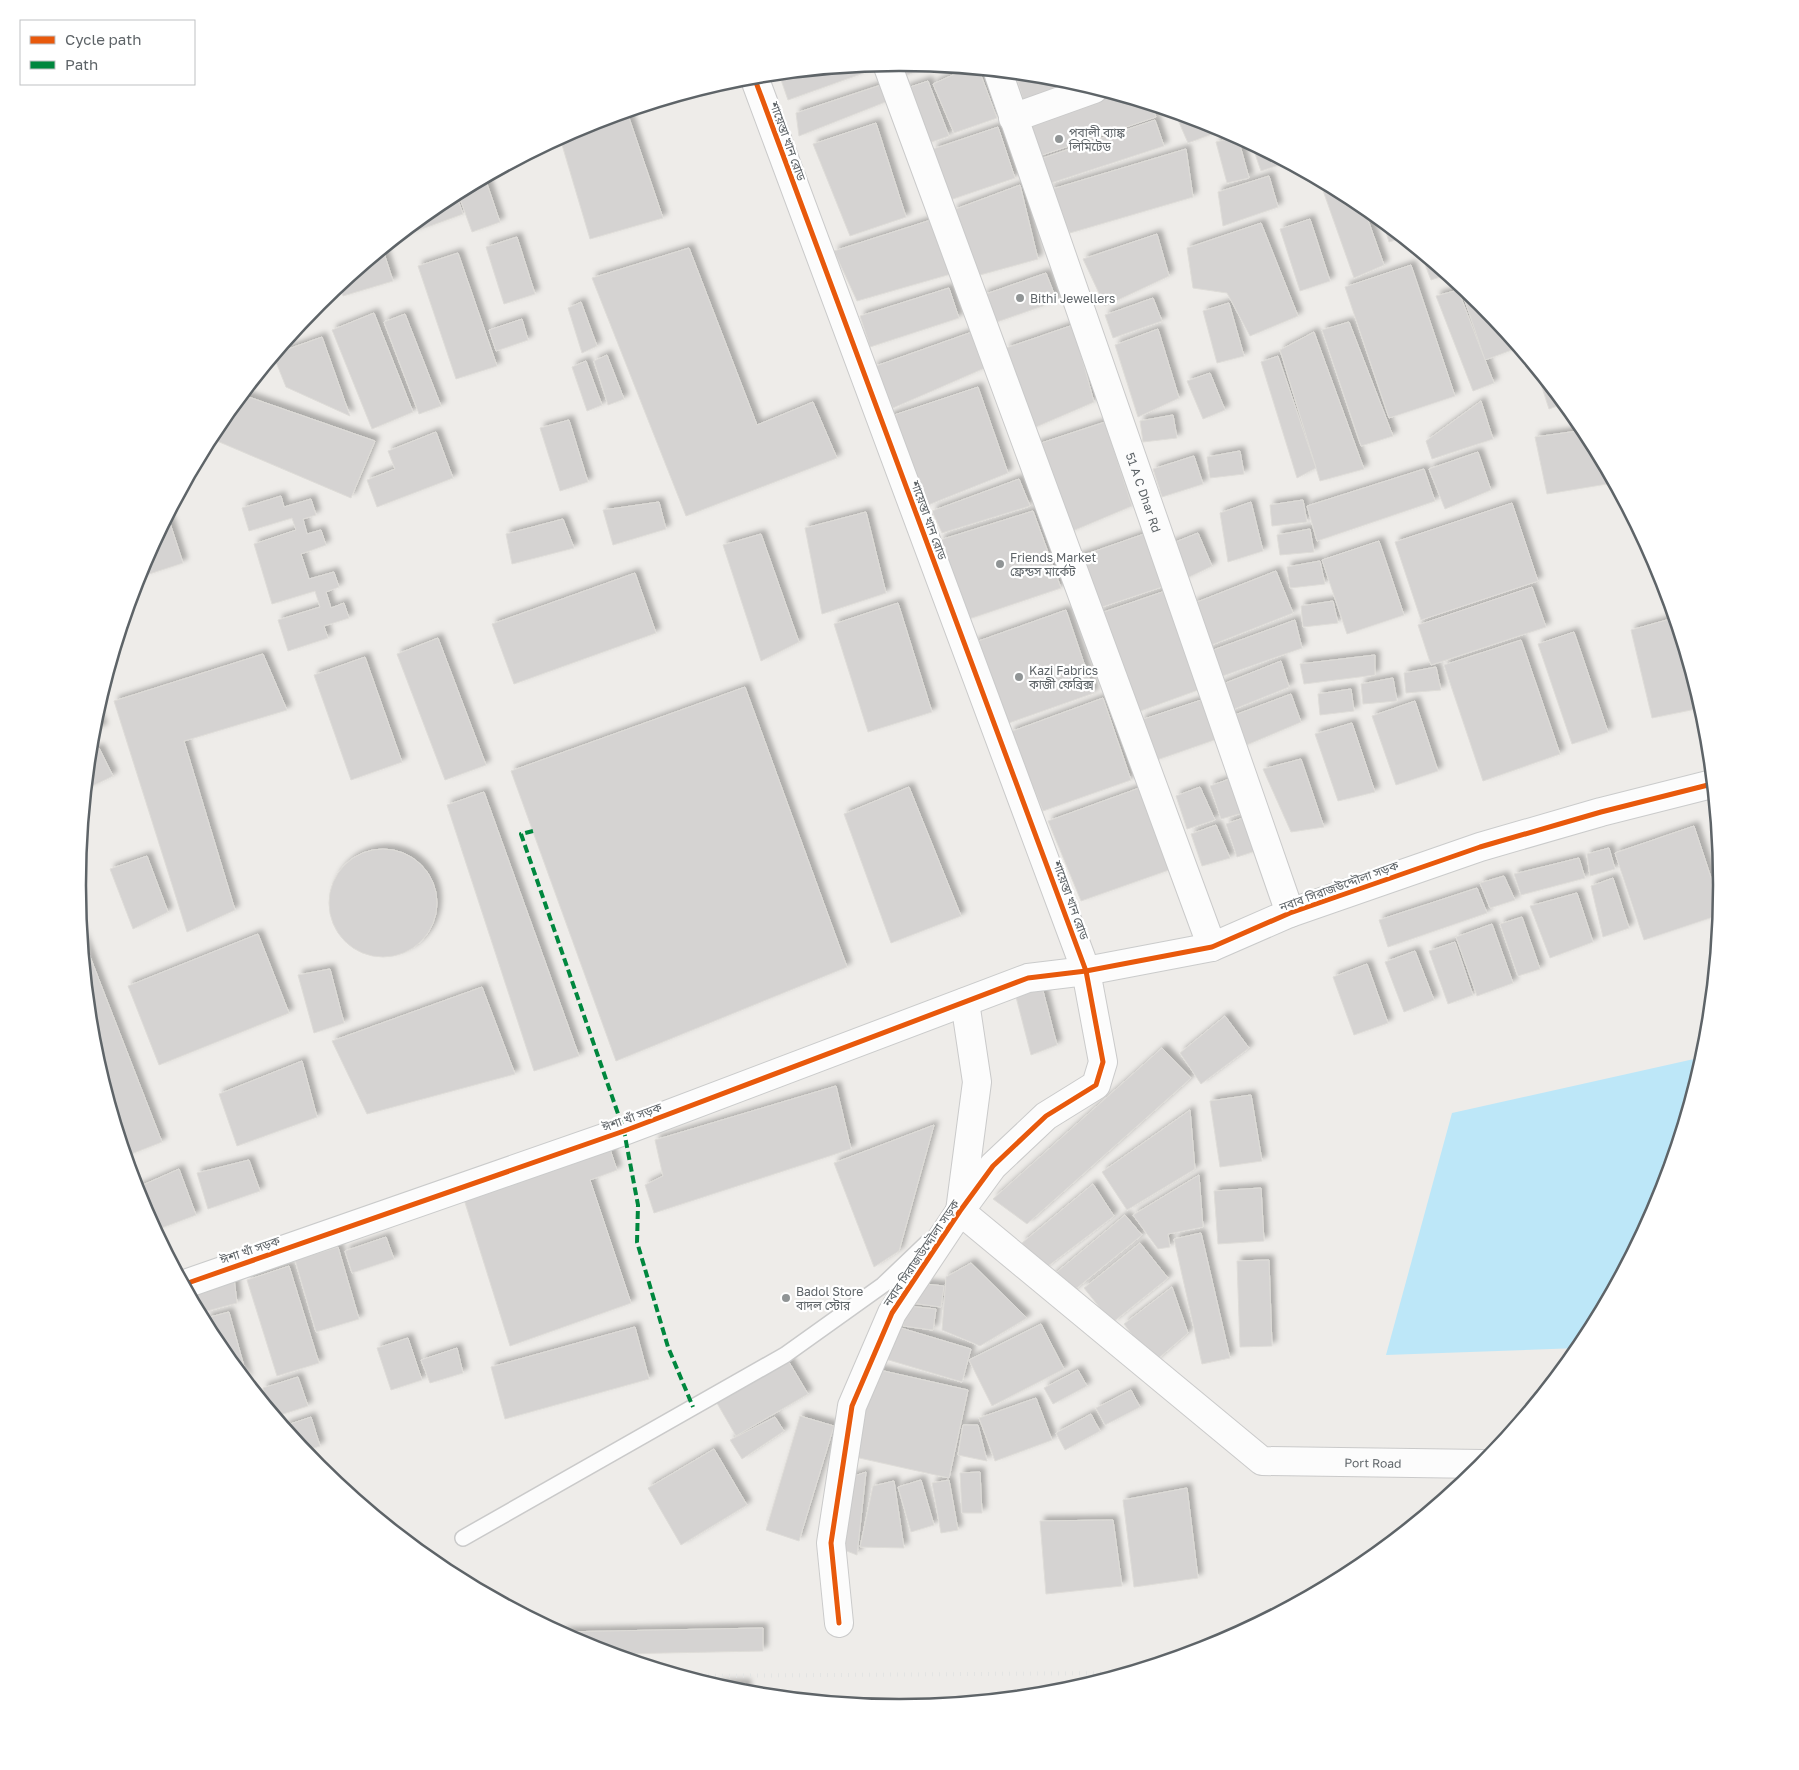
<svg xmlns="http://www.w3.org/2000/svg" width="1799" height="1770" font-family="'Golos Text','Noto Sans Bengali',sans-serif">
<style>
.water{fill:#bde7f8}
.building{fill:#d5d3d2;stroke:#dedcd8;filter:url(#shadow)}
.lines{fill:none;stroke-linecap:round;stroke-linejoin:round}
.lane-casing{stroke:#cacaca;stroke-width:18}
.street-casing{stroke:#cacaca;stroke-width:30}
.secondary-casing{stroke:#cacbcb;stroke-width:30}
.lane{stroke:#fcfcfc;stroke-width:15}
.street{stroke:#fcfcfc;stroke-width:28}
.secondary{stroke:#fcfcfc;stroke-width:28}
.rail{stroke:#e3e4e3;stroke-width:4;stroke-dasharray:1 6;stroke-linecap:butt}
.quiet{stroke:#00873e;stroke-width:4;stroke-dasharray:8 4;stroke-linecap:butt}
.cycleway-casing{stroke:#fff;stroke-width:8}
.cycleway{stroke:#e8590c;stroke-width:5}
.poi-dot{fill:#909495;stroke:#fff;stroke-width:2}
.labels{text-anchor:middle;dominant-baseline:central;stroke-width:4.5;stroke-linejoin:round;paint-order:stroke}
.poi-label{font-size:12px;fill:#5e6468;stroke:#fff;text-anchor:start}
.street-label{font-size:12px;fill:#5e6468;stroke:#fff}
.rim{fill:none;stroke:#5e6468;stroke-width:2.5}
</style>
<defs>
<filter id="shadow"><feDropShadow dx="4.5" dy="-4.5" stdDeviation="2.5" flood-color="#0004"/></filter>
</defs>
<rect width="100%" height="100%" fill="#eeece9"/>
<polygon class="water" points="1703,1057 1659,1200 1579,1348 1386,1355 1452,1113"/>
<g class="building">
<polygon points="900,63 930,66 897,79"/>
<polygon points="874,65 875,69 788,100 779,74"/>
<polygon points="966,69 979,70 997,118 954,133 933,84"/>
<polygon points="1015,74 1060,78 1083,85 1025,105"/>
<polygon points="928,81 949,136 923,145 904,89"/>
<polygon points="884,84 888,101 799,136 796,113"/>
<polygon points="1104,92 1152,106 1156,117 1033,158 1020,119"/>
<polygon points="627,112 663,218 590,239 560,138 585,125"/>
<polygon points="1175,113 1215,125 1223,130 1188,143"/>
<polygon points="1155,120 1164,146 1045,185 1037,160"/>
<polygon points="876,123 906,217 850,236 813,144"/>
<polygon points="998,127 1015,178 950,200 933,149"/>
<polygon points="1236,137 1238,138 1249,178 1227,183 1216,142"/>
<polygon points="1252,145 1285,163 1261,171"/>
<polygon points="1186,149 1193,197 1070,233 1049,190"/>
<polygon points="1269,176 1278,207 1223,226 1218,192"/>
<polygon points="485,178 500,222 472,232 458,193"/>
<polygon points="1320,182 1363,206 1384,265 1354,278"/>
<polygon points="1020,185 1038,259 980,275 953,210"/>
<polygon points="456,194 463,214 397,238 443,201"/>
<polygon points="934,219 951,274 857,301 834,251"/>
<polygon points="1310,219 1330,281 1300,291 1280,229"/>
<polygon points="1261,223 1298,316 1250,336 1227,293 1193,288 1187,248"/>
<polygon points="1383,223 1402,238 1389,242"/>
<polygon points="1157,234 1169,276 1105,306 1083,259"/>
<polygon points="517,237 535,294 504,304 486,247"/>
<polygon points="689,248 757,425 813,402 837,458 686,516 592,278"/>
<polygon points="383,250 393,281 343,296 340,285"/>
<polygon points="458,253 497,366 456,379 418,266"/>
<polygon points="1421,254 1446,275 1431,280"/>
<polygon points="1411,265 1455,396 1389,418 1345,287"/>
<polygon points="1046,273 1057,301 991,324 983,295"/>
<polygon points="949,288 959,318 870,347 860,316"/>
<polygon points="1461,289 1481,304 1517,348 1485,360"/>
<polygon points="1458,290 1494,383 1473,391 1436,296"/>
<polygon points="1153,298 1162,321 1113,338 1105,315"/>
<polygon points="581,302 597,346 582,353 568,308"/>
<polygon points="1229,303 1244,356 1217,363 1203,311"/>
<polygon points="374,313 413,412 372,429 332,330"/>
<polygon points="405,314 441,406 419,414 384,322"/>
<polygon points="522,319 528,340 496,351 489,330"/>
<polygon points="1349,322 1393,436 1361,446 1322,330"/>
<polygon points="1073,325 1094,402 1029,430 1006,348"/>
<polygon points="1158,329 1179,398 1138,417 1115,345"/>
<polygon points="972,332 987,367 893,408 873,367"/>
<polygon points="1314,332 1364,469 1320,481 1280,350"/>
<polygon points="322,337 350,416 286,387 274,357 277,353"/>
<polygon points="607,355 624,399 608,405 594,361"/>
<polygon points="1278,356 1316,468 1297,478 1261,362"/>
<polygon points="586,361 602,405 587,411 572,367"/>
<polygon points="1537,372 1563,404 1549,409"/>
<polygon points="1210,373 1225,410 1203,419 1187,381"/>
<polygon points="978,387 1008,473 918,509 888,417"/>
<polygon points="243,395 375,441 351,498 210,438 216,428"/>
<polygon points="1481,401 1493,439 1432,459 1426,441"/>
<polygon points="1173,415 1177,438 1143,442 1140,421"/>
<polygon points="569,420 588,482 560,491 540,428"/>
<polygon points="1105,422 1132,506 1063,535 1035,445"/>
<polygon points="1585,430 1613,483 1547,494 1535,437"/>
<polygon points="436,432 453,478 377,507 367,480 395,469 388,451"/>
<polygon points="1240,451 1244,474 1210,478 1207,457"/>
<polygon points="1478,452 1491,490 1445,509 1429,469"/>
<polygon points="1194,456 1203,484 1162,497 1153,469"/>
<polygon points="1424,469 1435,501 1317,541 1307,506"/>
<polygon points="1019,479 1030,506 942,533 932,511"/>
<polygon points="281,496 284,507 311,499 316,515 303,519 307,534 321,530 326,545 301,554 309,579 334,572 339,587 326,592 331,608 344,603 349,618 324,626 328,638 288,651 278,620 320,607 315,591 272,604 254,544 296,530 292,518 249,531 242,508"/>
<polygon points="1303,500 1307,522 1272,526 1270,505"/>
<polygon points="659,502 666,529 613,545 603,510"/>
<polygon points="1251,502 1263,551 1228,562 1220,513"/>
<polygon points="1512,503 1538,581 1421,620 1395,542"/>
<polygon points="1033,511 1061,588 966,620 940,540"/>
<polygon points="866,512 886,593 822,614 805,528"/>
<polygon points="168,517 183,563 137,578 140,570"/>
<polygon points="563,519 574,548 512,564 506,534"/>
<polygon points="1310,529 1314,552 1280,555 1277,535"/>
<polygon points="1147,533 1165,586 1093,610 1075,558"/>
<polygon points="1198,533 1212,566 1181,581 1168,545"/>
<polygon points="761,534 799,642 761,661 723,545"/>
<polygon points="1379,541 1404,615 1347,634 1322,560"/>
<polygon points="1320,561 1325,584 1290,588 1287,567"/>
<polygon points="1276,571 1293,613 1209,646 1192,604"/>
<polygon points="635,573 656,633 514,684 492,624"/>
<polygon points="1532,587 1546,627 1431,665 1418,625"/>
<polygon points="1171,589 1201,689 1135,713 1098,614"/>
<polygon points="1333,601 1338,623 1303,627 1301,606"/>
<polygon points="898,603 932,712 868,732 834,624"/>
<polygon points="1066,610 1094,693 1006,724 973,643"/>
<polygon points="1674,618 1701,708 1652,718 1631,630"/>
<polygon points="1295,620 1302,648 1217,678 1205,653"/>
<polygon points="1574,632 1608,732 1572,744 1538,644"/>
<polygon points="438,638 486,765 445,780 397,654"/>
<polygon points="1521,640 1560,754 1483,781 1444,665"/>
<polygon points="263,654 287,710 184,741 235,910 187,932 114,701"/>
<polygon points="1375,655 1375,675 1304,684 1300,664"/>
<polygon points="365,657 402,762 351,780 314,675"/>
<polygon points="1281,661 1289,687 1227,712 1218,686"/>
<polygon points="1436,667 1441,690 1406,693 1404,673"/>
<polygon points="1393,678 1397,701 1363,704 1361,684"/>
<polygon points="745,687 847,967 616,1061 511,771"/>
<polygon points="1351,689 1354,711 1320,715 1318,694"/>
<polygon points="1291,694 1301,722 1237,749 1224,719"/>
<polygon points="1103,698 1131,780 1043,811 1010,732"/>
<polygon points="1207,698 1220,738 1154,761 1141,720"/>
<polygon points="1415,701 1438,771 1396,785 1372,716"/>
<polygon points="96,713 103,728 92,732 93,724"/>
<polygon points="1352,723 1375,792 1338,801 1315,734"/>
<polygon points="99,748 113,776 86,789 90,752"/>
<polygon points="1301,759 1324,827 1291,832 1263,769"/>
<polygon points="1235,777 1250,811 1221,819 1210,786"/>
<polygon points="909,787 961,916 891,943 844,814"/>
<polygon points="1142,787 1169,870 1081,901 1048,821"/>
<polygon points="1200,787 1215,820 1187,829 1176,796"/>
<polygon points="484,792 579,1056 534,1071 447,805"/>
<polygon points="1251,815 1265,848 1237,857 1226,824"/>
<polygon points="1216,825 1230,858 1202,866 1191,834"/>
<polygon points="1694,826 1720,905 1719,915 1644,940 1615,853"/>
<polygon points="1609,848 1615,869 1590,876 1587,854"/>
<circle cx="383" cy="903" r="54"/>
<polygon points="147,856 168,912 133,929 110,869"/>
<polygon points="1579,858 1585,878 1521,895 1514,874"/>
<polygon points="1504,876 1515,900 1490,908 1480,883"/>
<polygon points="1613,878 1629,928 1603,937 1591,886"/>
<polygon points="1477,888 1487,913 1388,947 1379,920"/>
<polygon points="1577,893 1593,942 1550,958 1530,906"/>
<polygon points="1522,917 1540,969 1518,976 1500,924"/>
<polygon points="1492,924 1513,983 1477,996 1456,937"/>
<polygon points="258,934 289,1013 159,1065 128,986"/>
<polygon points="82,936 162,1142 126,1156 93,1045"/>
<polygon points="1455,942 1473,995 1448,1004 1429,951"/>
<polygon points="1415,951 1434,1000 1404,1012 1385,962"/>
<polygon points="1367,964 1388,1023 1354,1035 1333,977"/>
<polygon points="330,969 344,1023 314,1033 298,975"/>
<polygon points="482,987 515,1074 367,1114 332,1041"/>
<polygon points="1042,987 1057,1045 1031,1055 1016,997"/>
<polygon points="1225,1016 1249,1048 1201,1084 1180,1053"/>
<polygon points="1162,1048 1191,1078 1027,1224 993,1199"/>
<polygon points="302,1061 317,1117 237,1146 219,1094"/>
<polygon points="836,1086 851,1149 654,1213 645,1185 663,1176 655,1140"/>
<polygon points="1251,1095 1262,1161 1220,1167 1210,1101"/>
<polygon points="1190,1110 1195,1169 1127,1210 1102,1172"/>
<polygon points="934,1125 899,1251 874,1267 834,1163"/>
<polygon points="608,1143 617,1170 590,1180 631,1303 510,1346 462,1193"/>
<polygon points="249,1160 260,1191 208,1209 197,1173"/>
<polygon points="179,1169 196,1215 156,1230 136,1188"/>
<polygon points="1199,1175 1203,1227 1168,1234 1170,1247 1158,1249 1133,1215"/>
<polygon points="1093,1184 1114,1216 1043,1270 1022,1243"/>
<polygon points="1261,1188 1264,1241 1218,1244 1214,1191"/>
<polygon points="1125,1215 1142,1235 1067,1296 1051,1277"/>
<polygon points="1201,1233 1230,1358 1202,1364 1174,1239"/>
<polygon points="386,1237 394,1259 352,1273 345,1251"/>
<polygon points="1140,1243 1168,1278 1112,1323 1084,1288"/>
<polygon points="338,1247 359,1319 316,1332 295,1260"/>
<polygon points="1269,1260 1272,1346 1240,1347 1237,1261"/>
<polygon points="971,1263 1027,1318 980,1346 942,1330 946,1277"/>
<polygon points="289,1266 319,1363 277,1376 247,1280"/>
<polygon points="234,1278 237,1303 200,1313 189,1293"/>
<polygon points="916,1283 944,1286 941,1307 911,1303"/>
<polygon points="1172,1287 1188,1333 1153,1363 1124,1324"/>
<polygon points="908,1306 936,1309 933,1330 903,1326"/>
<polygon points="229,1312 248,1381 215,1342 206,1318"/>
<polygon points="1041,1324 1064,1369 992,1406 969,1360"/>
<polygon points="891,1325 971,1349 962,1382 882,1358"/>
<polygon points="635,1327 649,1379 505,1419 491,1367"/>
<polygon points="408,1338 422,1380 391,1390 377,1348"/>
<polygon points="457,1348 463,1373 430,1383 421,1360"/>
<polygon points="786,1357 808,1394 736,1436 714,1398"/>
<polygon points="875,1369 968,1390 949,1478 855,1457"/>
<polygon points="1078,1370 1087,1386 1053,1404 1044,1388"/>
<polygon points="298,1377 308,1406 277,1416 268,1406 263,1388"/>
<polygon points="1131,1390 1140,1407 1105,1425 1096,1408"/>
<polygon points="1036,1398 1052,1440 995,1461 979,1418"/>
<polygon points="1091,1414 1100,1431 1065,1450 1056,1433"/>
<polygon points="800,1416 834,1426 799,1541 766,1530"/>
<polygon points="311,1417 320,1446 305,1451 284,1426"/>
<polygon points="775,1417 784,1431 742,1459 730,1440"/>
<polygon points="963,1425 978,1425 987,1461 958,1455"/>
<polygon points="714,1449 747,1505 681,1545 648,1488"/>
<polygon points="866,1472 857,1555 834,1546 845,1479"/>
<polygon points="980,1472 982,1513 962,1513 960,1473"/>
<polygon points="921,1480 934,1525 911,1532 898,1487"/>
<polygon points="949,1480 958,1530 941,1533 932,1483"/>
<polygon points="894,1481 904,1548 860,1547 873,1486"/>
<polygon points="1187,1488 1198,1578 1134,1587 1123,1500"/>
<polygon points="1113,1520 1122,1586 1046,1594 1040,1521"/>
<polygon points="763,1628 763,1651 615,1654 584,1645 560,1632"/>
<polygon points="715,1684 746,1684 747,1692 739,1692"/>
</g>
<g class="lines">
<g class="lane-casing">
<polyline id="lane" points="463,1538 785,1355 883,1285 927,1243"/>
</g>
<g class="street-casing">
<g id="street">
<polyline points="887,64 1212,947"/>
<path id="s1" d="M 998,72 L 1290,913"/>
<polyline points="754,77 1086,971 1103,1062 1096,1085 1046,1116 993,1166 960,1211 892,1313 852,1406 831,1543 839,1623"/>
<polyline points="1013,118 1094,89"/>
<path id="s2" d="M 965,1002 L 977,1082 L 960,1211 L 1262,1461 L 1483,1464"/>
</g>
</g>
<g class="secondary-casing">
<polyline id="secondary" points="185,1284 624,1131 1028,978 1086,971 1212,947 1290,913 1480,847 1601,812 1712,784"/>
</g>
<use href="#lane" class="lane"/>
<use href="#street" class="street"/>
<use href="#secondary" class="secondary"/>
<polyline class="rail" points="687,1676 1121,1673"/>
<polyline class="quiet" points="533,831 521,834 624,1131 638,1205 637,1242 668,1347 693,1407"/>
<g class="cycleway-casing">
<g id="cycleway">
<polyline points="754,77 1086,971 1103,1062 1096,1085 1046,1116 993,1166 960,1211 892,1313 852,1406 831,1543 839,1623"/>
<polyline points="185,1284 624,1131 1028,978 1086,971 1212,947 1290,913 1480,847 1601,812 1712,784"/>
</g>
</g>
<use href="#cycleway" class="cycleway"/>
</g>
<g class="poi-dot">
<circle cx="1059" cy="139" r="5"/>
<circle cx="1020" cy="298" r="5"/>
<circle cx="1000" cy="564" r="5"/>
<circle cx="1019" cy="677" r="5"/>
<circle cx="786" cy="1298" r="5"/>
</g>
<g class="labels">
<g class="poi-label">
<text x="1069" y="132">পূবালী ব্যাঙ্ক<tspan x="1069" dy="14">লিমিটেড</tspan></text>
<text x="1030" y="298">Bithi Jewellers</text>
<text x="1010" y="557">Friends Market<tspan x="1010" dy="14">ফ্রেন্ডস মার্কেট</tspan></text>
<text x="1029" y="670">Kazi Fabrics<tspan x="1029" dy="14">কাজী ফেব্রিক্স</tspan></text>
<text x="796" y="1291">Badol Store<tspan x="796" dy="14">বাদল স্টোর</tspan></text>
</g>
<g class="street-label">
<text transform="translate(788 141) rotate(70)">শায়েস্তা খান রোড</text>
<text stroke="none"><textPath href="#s1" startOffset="445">51 A C Dhar Rd</textPath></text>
<text transform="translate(929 520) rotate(70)">শায়েস্তা খান রোড</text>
<text transform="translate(1339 886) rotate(-20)">নবাব সিরাজউদ্দৌলা সড়ক</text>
<text transform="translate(1071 900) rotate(70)">শায়েস্তা খান রোড</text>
<text transform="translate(632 1117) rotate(-20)">ঈশা খাঁ সড়ক</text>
<text transform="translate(250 1250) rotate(-19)">ঈশা খাঁ সড়ক</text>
<text transform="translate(921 1253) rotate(-56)">নবাব সিরাজউদ্দৌলা সড়ক</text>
<text stroke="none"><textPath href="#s2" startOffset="714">Port Road</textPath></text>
</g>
</g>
<path d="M0 0H1799V1770H0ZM899 71H900A813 813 0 0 1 1713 884V886A813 813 0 0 1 900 1699H899A813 813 0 0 1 86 886V884A813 813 0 0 1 899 71Z" fill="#fff" fill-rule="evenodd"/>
<path class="rim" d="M899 71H900A813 813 0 0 1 1713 884V886A813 813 0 0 1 900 1699H899A813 813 0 0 1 86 886V884A813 813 0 0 1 899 71Z"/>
<rect x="20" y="20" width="175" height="65" fill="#ffffff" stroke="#bfc1c3"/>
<rect x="30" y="36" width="25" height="8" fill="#e8590c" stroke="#bfc1c3"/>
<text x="65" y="45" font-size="15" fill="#5e6468">Cycle path</text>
<rect x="30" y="61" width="25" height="8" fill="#00873e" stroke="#bfc1c3"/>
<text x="65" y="70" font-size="15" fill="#5e6468">Path</text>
</svg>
